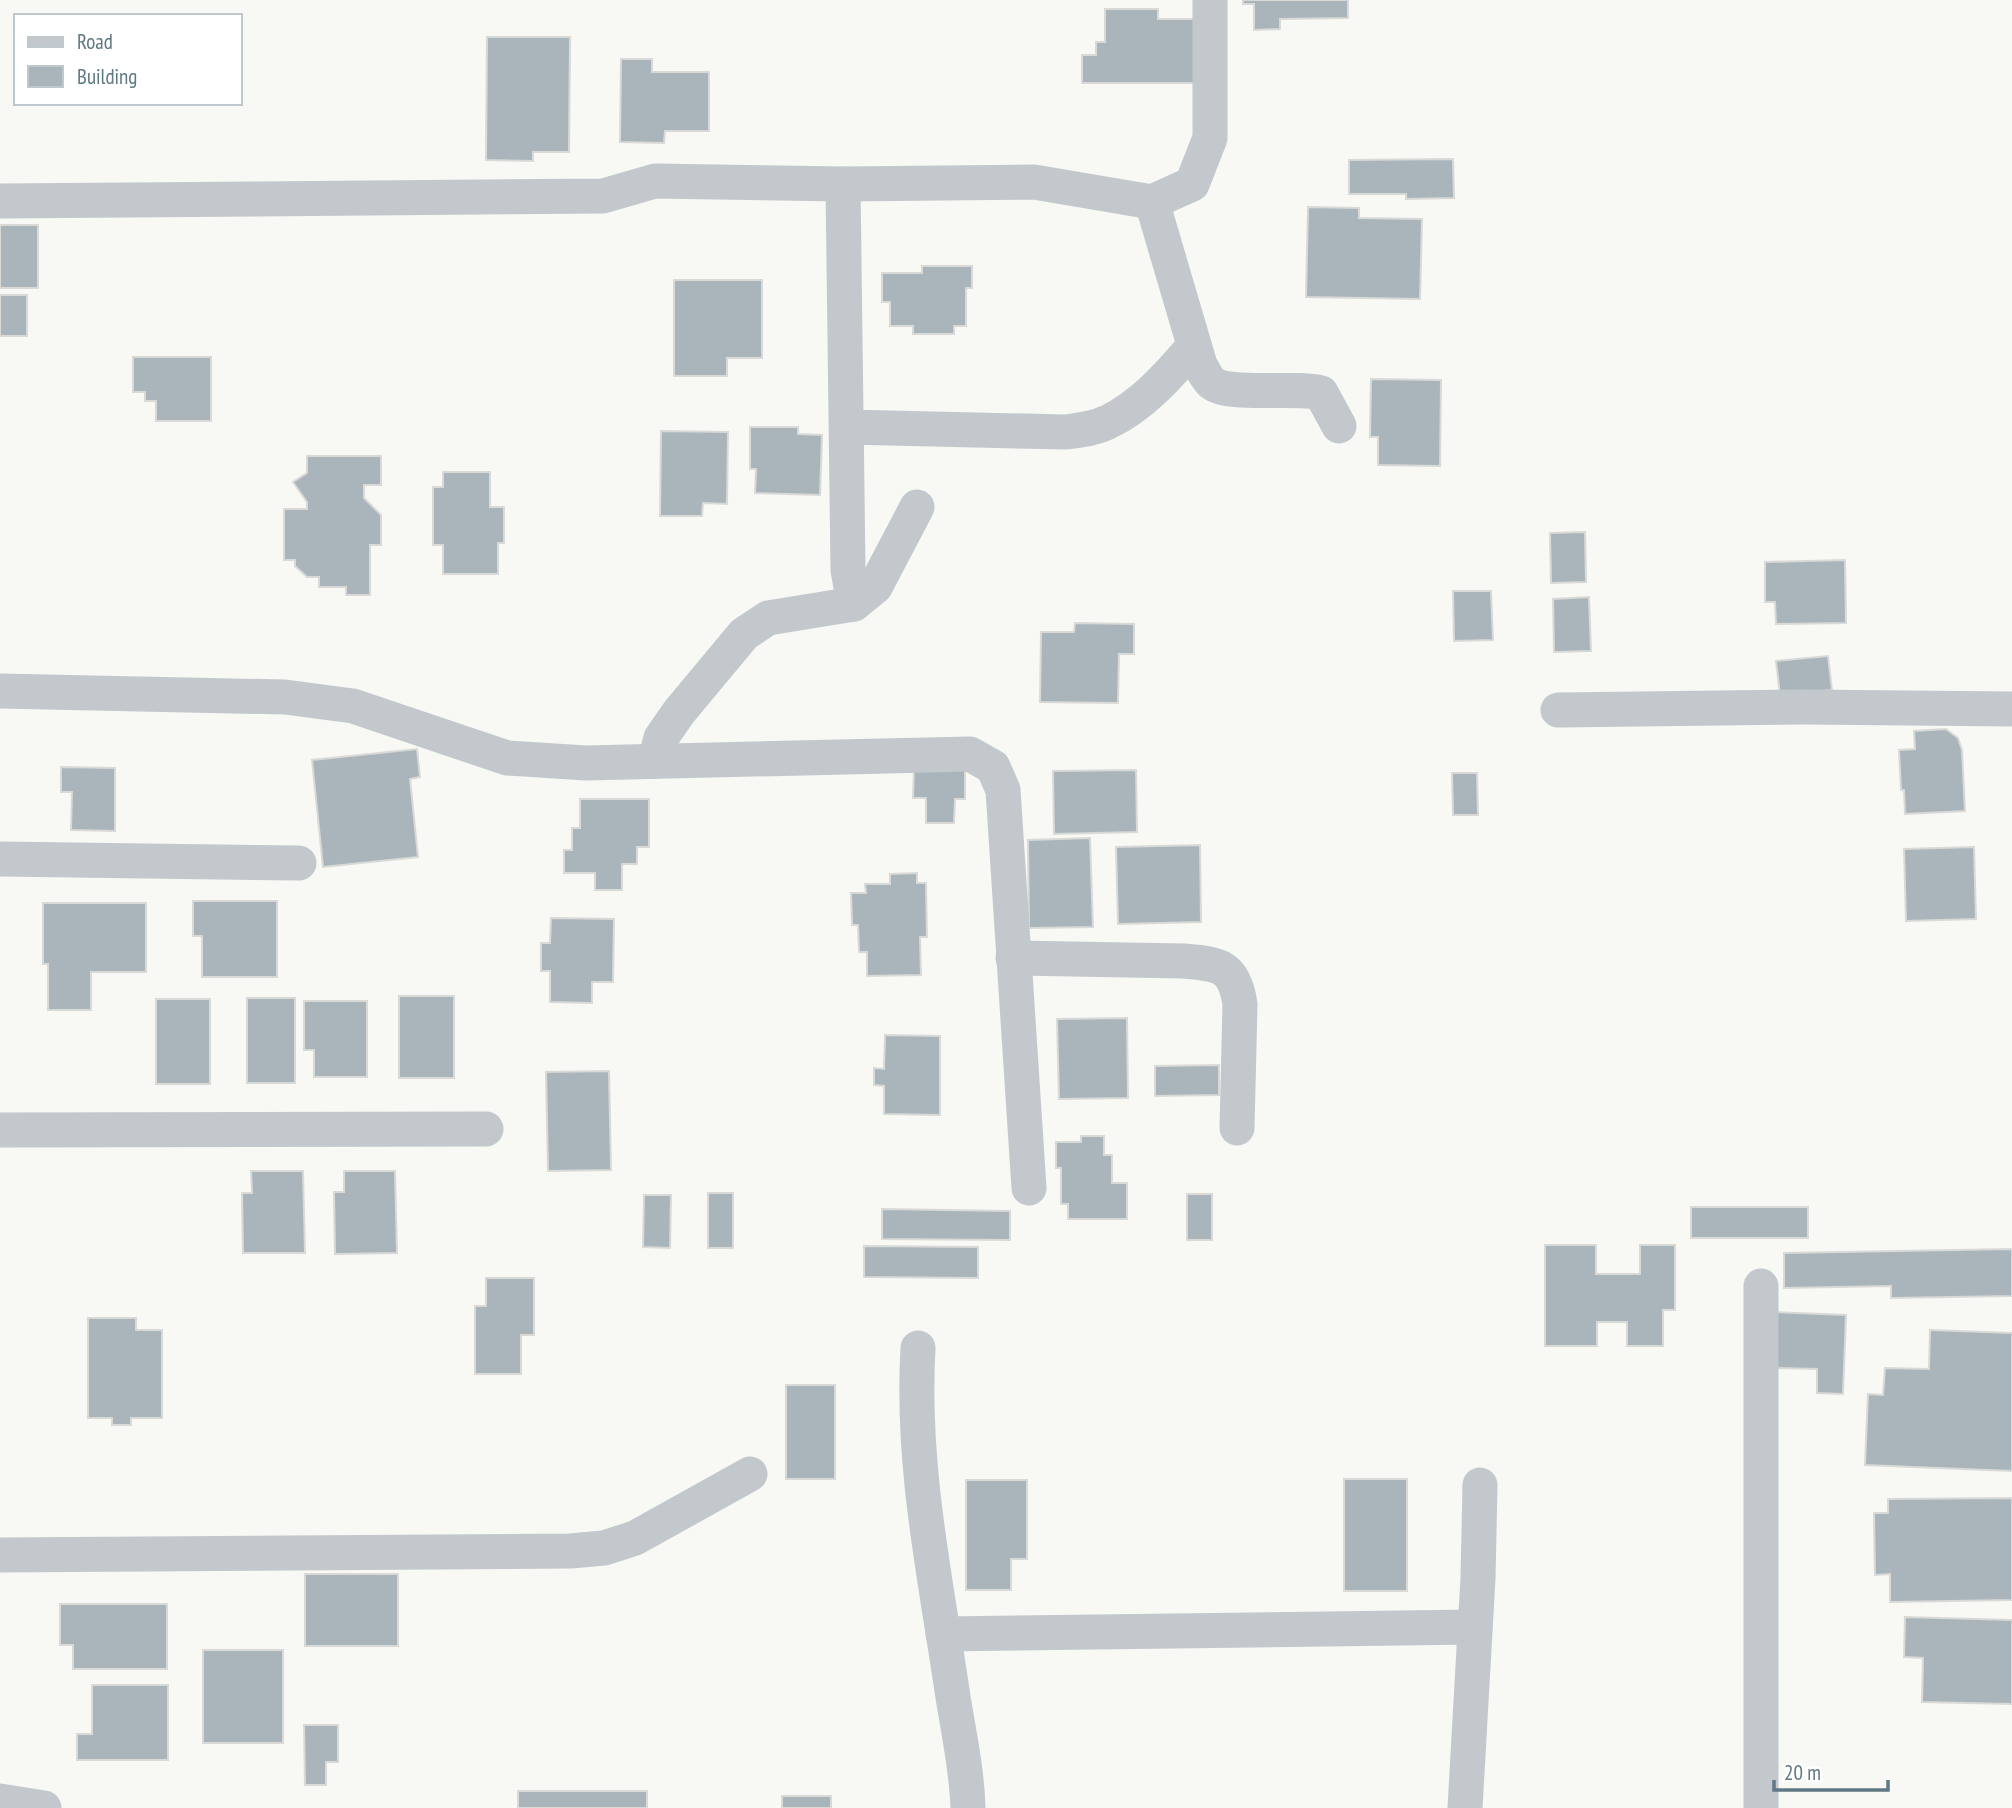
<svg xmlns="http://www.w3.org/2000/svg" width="2012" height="1808" font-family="'PT Sans Narrow',sans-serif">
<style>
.building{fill:#a9b5ba;stroke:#d9d9d7;stroke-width:2}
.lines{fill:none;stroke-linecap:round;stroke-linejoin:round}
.street{stroke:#c2c8cb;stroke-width:35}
</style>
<rect width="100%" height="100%" fill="#f8f8f4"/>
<g class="building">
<polygon points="1243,0 1348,0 1348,18 1280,19 1280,29 1254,30 1254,4 1243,4"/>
<polygon points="1105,9 1158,9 1158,19 1198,19 1198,83 1082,83 1082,55 1096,55 1096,42 1105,42"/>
<polygon points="487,37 570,37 569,152 533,152 533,161 486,160"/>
<polygon points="621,59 652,59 652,72 709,72 709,131 665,131 664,143 620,142"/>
<polygon points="1453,159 1454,198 1406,199 1406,194 1349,194 1349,160"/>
<polygon points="1308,207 1359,208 1359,218 1422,219 1420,299 1306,297"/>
<rect x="0" y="225" width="38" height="63"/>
<polygon points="922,266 972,266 972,288 966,288 966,326 954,326 954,334 913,334 913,326 890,326 890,302 882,302 882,273 922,273"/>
<polygon points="674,280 762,280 762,358 727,358 727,376 674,376"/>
<rect x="0" y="295" width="27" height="41"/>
<polygon points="133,357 211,357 211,421 156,421 156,401 145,401 145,392 133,392"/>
<polygon points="1371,379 1441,380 1440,466 1378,465 1378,437 1370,437"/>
<polygon points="750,427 798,427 798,434 822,435 820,495 755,493 756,469 750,469"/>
<polygon points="661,431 728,432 727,504 703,503 702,516 660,516"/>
<polygon points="307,456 381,456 381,485 364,485 364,498 381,515 381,545 370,545 370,595 346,595 346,587 319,587 319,577 307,577 295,566 295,560 284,560 284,509 307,509 307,502 293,482 307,473"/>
<polygon points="443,472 490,472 490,507 504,507 504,543 498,543 498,574 443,574 443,545 433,545 433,487 443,487"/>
<polygon points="1585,532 1586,582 1551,583 1550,533"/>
<polygon points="1845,560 1846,623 1776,624 1775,602 1765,602 1765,562"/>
<polygon points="1453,591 1491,591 1493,640 1454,641"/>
<polygon points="1589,597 1591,651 1554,652 1553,599"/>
<polygon points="1075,623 1134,624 1134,654 1119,654 1118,703 1040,702 1041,632 1074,632"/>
<polygon points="1828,656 1832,690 1780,695 1776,661"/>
<polygon points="1946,729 1958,738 1962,750 1965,811 1905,814 1904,790 1901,790 1899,750 1915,749 1914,731"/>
<polygon points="417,749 420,777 410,779 418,857 323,867 312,760"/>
<polygon points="61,767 115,768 115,831 71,830 72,792 61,792"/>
<polygon points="914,767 965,767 965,799 955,799 954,823 926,823 926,798 913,798"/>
<polygon points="1136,770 1137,832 1054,834 1053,771"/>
<polygon points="1452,773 1477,773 1478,815 1453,815"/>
<polygon points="580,799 649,799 649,847 637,847 637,864 622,864 622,890 595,890 595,873 564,873 564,850 572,850 572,828 580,828"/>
<polygon points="1090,838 1093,927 1029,928 1028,840"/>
<polygon points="1200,845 1201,922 1118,924 1116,847"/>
<polygon points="1974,847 1976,919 1906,921 1904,849"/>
<polygon points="917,873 917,883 926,883 927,937 920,937 921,975 867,976 867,952 859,952 858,925 852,925 851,893 866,893 865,884 890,884 890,874"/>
<polygon points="193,901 277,901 277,977 202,977 202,936 193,936"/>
<polygon points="43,903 146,903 146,972 91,972 91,1010 48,1010 48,964 43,964"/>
<polygon points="551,918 614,919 613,982 592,982 592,1003 550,1002 550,971 541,971 541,943 550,943"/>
<rect x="399" y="996" width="55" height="82"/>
<rect x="247" y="998" width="48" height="85"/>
<rect x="156" y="999" width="54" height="85"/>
<polygon points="304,1001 367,1001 367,1077 314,1077 314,1050 304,1050"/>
<polygon points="1127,1018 1128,1098 1059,1099 1057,1019"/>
<polygon points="885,1035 940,1036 940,1115 884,1114 884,1086 874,1085 874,1068 884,1069"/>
<polygon points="1219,1065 1219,1095 1155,1096 1155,1066"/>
<polygon points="609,1071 611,1170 548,1171 546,1072"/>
<polygon points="1081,1136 1104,1136 1104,1155 1112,1155 1112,1183 1127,1183 1127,1219 1068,1219 1068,1204 1061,1204 1061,1168 1056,1168 1056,1142 1081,1142"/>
<polygon points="251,1171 303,1171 305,1253 243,1253 242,1193 252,1193"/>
<polygon points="344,1171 395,1171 397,1253 335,1254 334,1192 344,1192"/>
<rect x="708" y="1193" width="25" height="55"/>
<rect x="1187" y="1194" width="25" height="46"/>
<polygon points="644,1195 671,1195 670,1248 643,1247"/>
<rect x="1691" y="1207" width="117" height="31"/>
<polygon points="882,1209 1010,1211 1010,1240 882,1239"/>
<polygon points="1545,1245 1596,1245 1596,1274 1640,1274 1640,1245 1675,1245 1675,1310 1663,1310 1663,1346 1627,1346 1627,1322 1597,1322 1597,1346 1545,1346"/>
<polygon points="864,1246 978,1247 978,1278 864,1277"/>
<polygon points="2012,1249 2012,1296 1891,1298 1891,1286 1784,1288 1784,1253"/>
<polygon points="486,1278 534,1278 534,1335 521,1335 521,1374 475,1374 475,1306 486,1306"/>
<polygon points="1774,1312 1846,1315 1843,1394 1817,1393 1817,1369 1773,1368"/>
<polygon points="88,1318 136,1318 136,1330 162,1330 162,1418 131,1418 131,1425 112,1425 112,1418 88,1418"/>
<polygon points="1930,1330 2012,1333 2012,1471 1865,1465 1868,1394 1883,1395 1885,1368 1929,1369"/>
<rect x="786" y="1385" width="49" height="94"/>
<rect x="1344" y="1479" width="63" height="112"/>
<polygon points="966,1480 1027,1480 1027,1559 1011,1559 1011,1590 966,1590"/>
<polygon points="2012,1498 2012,1600 1890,1602 1890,1574 1875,1575 1874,1513 1888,1513 1888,1499"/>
<rect x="305" y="1574" width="93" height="72"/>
<polygon points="60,1604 167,1604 167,1669 73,1669 73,1645 60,1645"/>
<polygon points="1905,1617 2012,1620 2012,1704 1922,1702 1923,1658 1904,1657"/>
<rect x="203" y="1650" width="80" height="93"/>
<polygon points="92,1685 168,1685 168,1760 77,1760 77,1734 92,1734"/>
<polygon points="304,1725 338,1725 338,1762 326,1762 326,1785 305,1785"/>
<rect x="518" y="1791" width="129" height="17"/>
<rect x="782" y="1796" width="49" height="12"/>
</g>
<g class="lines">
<g class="street">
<polyline points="843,184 848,570 854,604"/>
<polyline points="0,201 603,196 655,181 843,184 1034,182 1152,202 1192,184 1210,138 1210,0"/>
<path d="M 1152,202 L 1200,365 C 1203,370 1207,379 1212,383 C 1230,397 1294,386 1321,393 L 1339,426"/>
<path d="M 847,427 L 1065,432 C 1080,430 1094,429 1108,422 C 1142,406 1170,374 1194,346"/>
<polyline points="0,691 285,697 353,706 507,758 586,763 970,754 993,767 1003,790 1029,1188"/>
<polyline points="1558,710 1805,707 2012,709"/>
<polyline points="655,761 661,738 679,712 744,634 768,618 854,604 875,587 917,507"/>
<polyline points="0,859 299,863"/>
<path d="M 1013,958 L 1183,961 C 1218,964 1234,964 1240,1004 L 1237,1128"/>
<polyline points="0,1130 486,1129"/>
<path d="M 918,1348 C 911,1467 936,1580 953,1697 C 959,1734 967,1771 968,1808"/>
<polyline points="0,1555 570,1551 604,1548 635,1538 750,1474"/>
<polyline points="943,1634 1475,1627"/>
<polyline points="0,1801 44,1808"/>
<polyline points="1465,1808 1478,1578 1480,1485"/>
<polyline points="1761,1808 1761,1286"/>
</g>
</g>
<rect x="14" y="14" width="228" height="91" fill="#ffffff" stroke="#bfc9cd" stroke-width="2"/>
<rect x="28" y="37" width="35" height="10" fill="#c2c8cb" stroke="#bfc9cd" stroke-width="2"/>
<text x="77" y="49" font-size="21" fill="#5f7883">Road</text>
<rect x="28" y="66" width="35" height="21" fill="#a9b5ba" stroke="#bfc9cd" stroke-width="2"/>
<text x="77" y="84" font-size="21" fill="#5f7883">Building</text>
<path d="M1774 1780v10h114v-10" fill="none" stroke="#5f7883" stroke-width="3.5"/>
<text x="1784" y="1780" font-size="21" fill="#5f7883" stroke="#ffffff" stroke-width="5" paint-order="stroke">20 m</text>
</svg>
